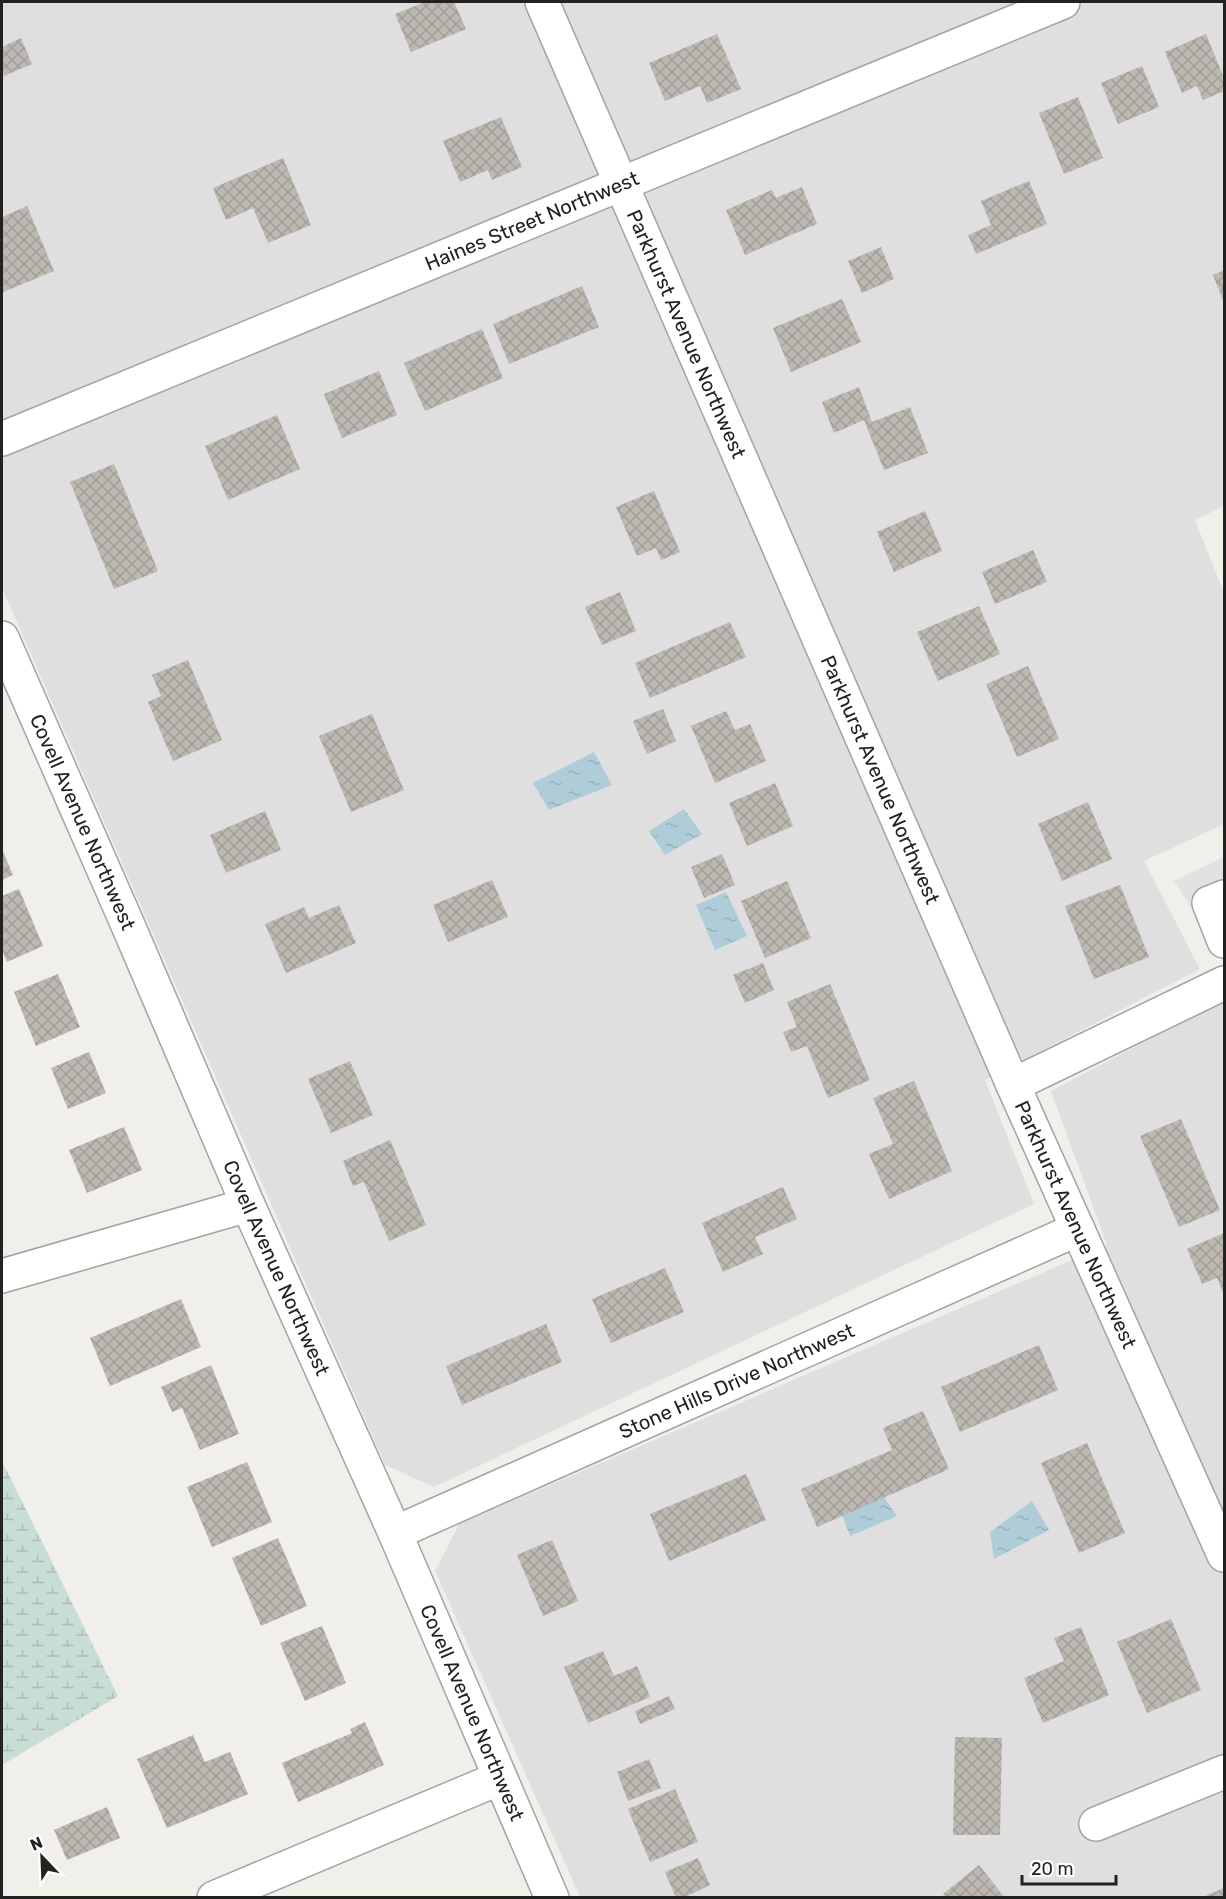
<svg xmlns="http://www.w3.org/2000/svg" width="1226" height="1899" font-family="Rubik,sans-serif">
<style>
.residential{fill:#dfdfdf}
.wetland{fill:url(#wetland-marsh)}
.parking{fill:#e2e2e2}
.water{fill:url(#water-ripples)}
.building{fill:url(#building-cross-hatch)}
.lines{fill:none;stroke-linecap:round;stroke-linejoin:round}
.minor-casing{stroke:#a3a3a3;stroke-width:36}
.minor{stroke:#fff;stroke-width:33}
.labels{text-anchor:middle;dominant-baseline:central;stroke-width:5;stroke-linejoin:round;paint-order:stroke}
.street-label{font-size:20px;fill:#222;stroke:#fff}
</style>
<defs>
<pattern id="wetland-marsh" width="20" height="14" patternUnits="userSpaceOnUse" patternTransform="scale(1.5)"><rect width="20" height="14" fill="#c8ddd5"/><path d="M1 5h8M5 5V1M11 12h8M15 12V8" fill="none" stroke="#acbdb7"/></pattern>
<pattern id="water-ripples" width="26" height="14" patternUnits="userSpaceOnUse" patternTransform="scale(1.5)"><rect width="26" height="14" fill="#afcdd9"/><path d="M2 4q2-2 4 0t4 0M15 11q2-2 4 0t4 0" fill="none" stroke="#96b0ba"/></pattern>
<pattern id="building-cross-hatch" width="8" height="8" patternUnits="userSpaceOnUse" patternTransform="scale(1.5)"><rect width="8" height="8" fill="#beb8b2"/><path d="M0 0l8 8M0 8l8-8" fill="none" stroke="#a39e99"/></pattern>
</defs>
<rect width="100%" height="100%" fill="#f1efe9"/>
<g class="residential">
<polygon points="2,2 1224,2 1224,506 1195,520 1224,593 1224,824 1144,861 1200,969 985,1080 1034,1204 434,1487 385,1465 2,588"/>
<polygon points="1224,1000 1224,1897 580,1897 435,1571 459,1524 1107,1245 1051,1091"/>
</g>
<polygon class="wetland" points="2,1461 118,1696 2,1765"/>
<polygon class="parking" points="1224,857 1224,960 1174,881"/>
<g class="water">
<polygon points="594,752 612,785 549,810 533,783"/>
<polygon points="684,809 702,834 665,855 649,831"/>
<polygon points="726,892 747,936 715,950 696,905"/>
<polygon points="879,1490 897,1516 850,1536 840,1509"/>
<polygon points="1032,1501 1049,1530 994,1559 990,1532"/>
</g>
<g class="building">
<polygon points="425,2 454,2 466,29 411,52 395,14"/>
<polygon points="717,34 741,89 707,103 700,86 665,101 649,63"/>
<polygon points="1206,34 1224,78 1224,91 1203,100 1197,86 1182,93 1165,52"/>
<polygon points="21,38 32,64 4,76 2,69 2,47"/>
<polygon points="1142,66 1159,107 1118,124 1101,83"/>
<polygon points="1078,97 1103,158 1064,174 1039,113"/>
<polygon points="501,117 522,167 492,180 488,170 460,182 443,141"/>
<polygon points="283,158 311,225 268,243 253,208 226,220 213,188"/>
<polygon points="1029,181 1047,224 976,254 968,235 991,225 981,201"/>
<polygon points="802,187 817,224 745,255 726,210 772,190 776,198"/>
<polygon points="27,206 54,271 3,292 2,217"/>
<polygon points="881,247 894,279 862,293 848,261"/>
<polygon points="1224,270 1224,303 1213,275"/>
<polygon points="582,286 599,327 509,364 493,324"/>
<polygon points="842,299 861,342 791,372 773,328"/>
<polygon points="482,329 503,378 425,411 404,363"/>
<polygon points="379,371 397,415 342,438 324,394"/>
<polygon points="859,387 872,422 910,407 928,453 884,470 864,420 834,433 822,402"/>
<polygon points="277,415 300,469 228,500 205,446"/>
<polygon points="114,464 158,571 114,589 70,482"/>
<polygon points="654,491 680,552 661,560 656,548 637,556 616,507"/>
<polygon points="925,511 942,551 894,572 877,532"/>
<polygon points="1033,550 1047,582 995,604 982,572"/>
<polygon points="620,592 636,631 602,645 585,607"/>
<polygon points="979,606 1000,654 938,681 917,632"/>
<polygon points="730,622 746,657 650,698 635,663"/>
<polygon points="188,660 222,740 173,761 148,702 161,696 152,675"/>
<polygon points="1028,666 1059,739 1017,757 986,684"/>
<polygon points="663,709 676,741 647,754 633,721"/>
<polygon points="726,711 735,730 750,724 766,761 715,783 691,726"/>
<polygon points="372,714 404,790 351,812 319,736"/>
<polygon points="775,783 793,826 747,846 729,803"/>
<polygon points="1088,802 1112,859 1062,881 1038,824"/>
<polygon points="265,811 281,850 226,873 210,835"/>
<polygon points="2,849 13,875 2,880"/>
<polygon points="722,854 735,885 704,898 691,867"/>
<polygon points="492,880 508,917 448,942 433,905"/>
<polygon points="787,881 811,938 765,958 741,901"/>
<polygon points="1120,885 1149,957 1094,979 1065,906"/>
<polygon points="19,889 43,946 7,962 2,950 2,896"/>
<polygon points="339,905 356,943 286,973 265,924 304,907 309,918"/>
<polygon points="763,963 774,990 745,1003 733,975"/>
<polygon points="58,974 80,1027 36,1046 14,992"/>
<polygon points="830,984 870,1080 828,1098 807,1046 791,1052 783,1032 797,1027 787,1002"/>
<polygon points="89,1052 106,1093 68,1109 51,1068"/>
<polygon points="350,1061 373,1115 331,1133 308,1079"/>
<polygon points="914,1081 952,1171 889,1199 869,1154 893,1144 873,1098"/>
<polygon points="1181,1119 1220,1210 1179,1227 1140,1136"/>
<polygon points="124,1127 142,1170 87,1193 69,1150"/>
<polygon points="390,1140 426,1225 389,1241 364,1182 353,1186 343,1161"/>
<polygon points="783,1187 797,1219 755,1237 763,1254 723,1272 702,1223"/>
<polygon points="1224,1233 1224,1295 1217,1278 1202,1284 1187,1249"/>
<polygon points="665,1268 684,1312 611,1343 592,1299"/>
<polygon points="181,1299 201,1347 110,1386 90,1338"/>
<polygon points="546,1324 562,1362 462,1405 446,1366"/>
<polygon points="1039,1345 1058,1390 960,1432 941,1387"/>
<polygon points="211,1365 239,1434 200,1450 182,1408 172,1412 161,1387"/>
<polygon points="923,1411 949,1469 817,1527 801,1489 892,1450 883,1428"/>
<polygon points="1087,1443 1125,1533 1079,1553 1041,1463"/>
<polygon points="247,1462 272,1522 212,1547 187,1487"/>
<polygon points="746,1474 766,1520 669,1561 650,1514"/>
<polygon points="278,1538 307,1606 261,1626 232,1558"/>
<polygon points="552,1540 578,1601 543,1616 517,1555"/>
<polygon points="1171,1619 1201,1690 1147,1713 1117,1642"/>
<polygon points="322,1626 346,1683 305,1701 280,1643"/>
<polygon points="1081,1627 1109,1695 1043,1723 1024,1678 1064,1661 1054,1638"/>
<polygon points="603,1651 614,1676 637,1666 650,1697 588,1723 564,1667"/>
<polygon points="669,1696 675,1709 640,1724 635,1711"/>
<polygon points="365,1722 384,1765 298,1802 282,1763 352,1733 350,1729"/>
<polygon points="193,1735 205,1762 230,1752 248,1794 167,1828 137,1759"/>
<polygon points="955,1737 1002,1738 1000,1835 953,1835"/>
<polygon points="649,1759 661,1788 628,1801 617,1772"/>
<polygon points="675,1789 698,1842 650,1862 628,1809"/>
<polygon points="107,1807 120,1838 67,1860 54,1830"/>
<polygon points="698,1858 710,1885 683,1898 676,1898 665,1872"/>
<polygon points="979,1865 1005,1898 946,1898 943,1894"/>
<polygon points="1224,1888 1224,1897 1203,1897"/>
</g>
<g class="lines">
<g class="minor-casing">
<g id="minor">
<path id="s1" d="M 542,2 L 1013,1085 L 1224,1555"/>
<path id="s2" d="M 2,439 L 1063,2"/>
<path id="s3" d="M 2,638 L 127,923 L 248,1205 L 395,1533 L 552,1898"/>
<polyline points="1224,897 1209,903 1224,941"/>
<polyline points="1013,1085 1224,983"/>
<polyline points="2,1276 248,1205"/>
<path id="s4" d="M 395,1533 L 1078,1229"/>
<polyline points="1096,1824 1224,1772"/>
<polyline points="214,1898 500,1778"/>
</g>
</g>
<use href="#minor" class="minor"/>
</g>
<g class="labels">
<g class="street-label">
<text stroke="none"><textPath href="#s2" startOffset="573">Haines Street Northwest</textPath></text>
<text stroke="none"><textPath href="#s1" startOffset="362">Parkhurst Avenue Northwest</textPath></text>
<text stroke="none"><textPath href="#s1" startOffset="848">Parkhurst Avenue Northwest</textPath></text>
<text stroke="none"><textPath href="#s3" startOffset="201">Covell Avenue Northwest</textPath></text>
<text stroke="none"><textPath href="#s1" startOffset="1334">Parkhurst Avenue Northwest</textPath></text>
<text stroke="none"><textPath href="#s3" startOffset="687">Covell Avenue Northwest</textPath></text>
<text stroke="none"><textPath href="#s4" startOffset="374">Stone Hills Drive Northwest</textPath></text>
<text stroke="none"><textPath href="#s3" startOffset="1173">Covell Avenue Northwest</textPath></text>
</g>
</g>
<rect width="1226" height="1899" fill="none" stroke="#222222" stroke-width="6"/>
<g transform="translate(42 1857) rotate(337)" stroke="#ffffff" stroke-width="4.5" paint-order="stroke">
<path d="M0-4.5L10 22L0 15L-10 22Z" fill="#222222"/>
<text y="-9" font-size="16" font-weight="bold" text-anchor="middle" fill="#222222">N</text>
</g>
<path d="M1022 1875v9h94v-9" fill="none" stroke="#222222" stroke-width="3"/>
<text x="1031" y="1875" font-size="18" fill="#222222" stroke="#ffffff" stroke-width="4.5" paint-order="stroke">20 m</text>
</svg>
